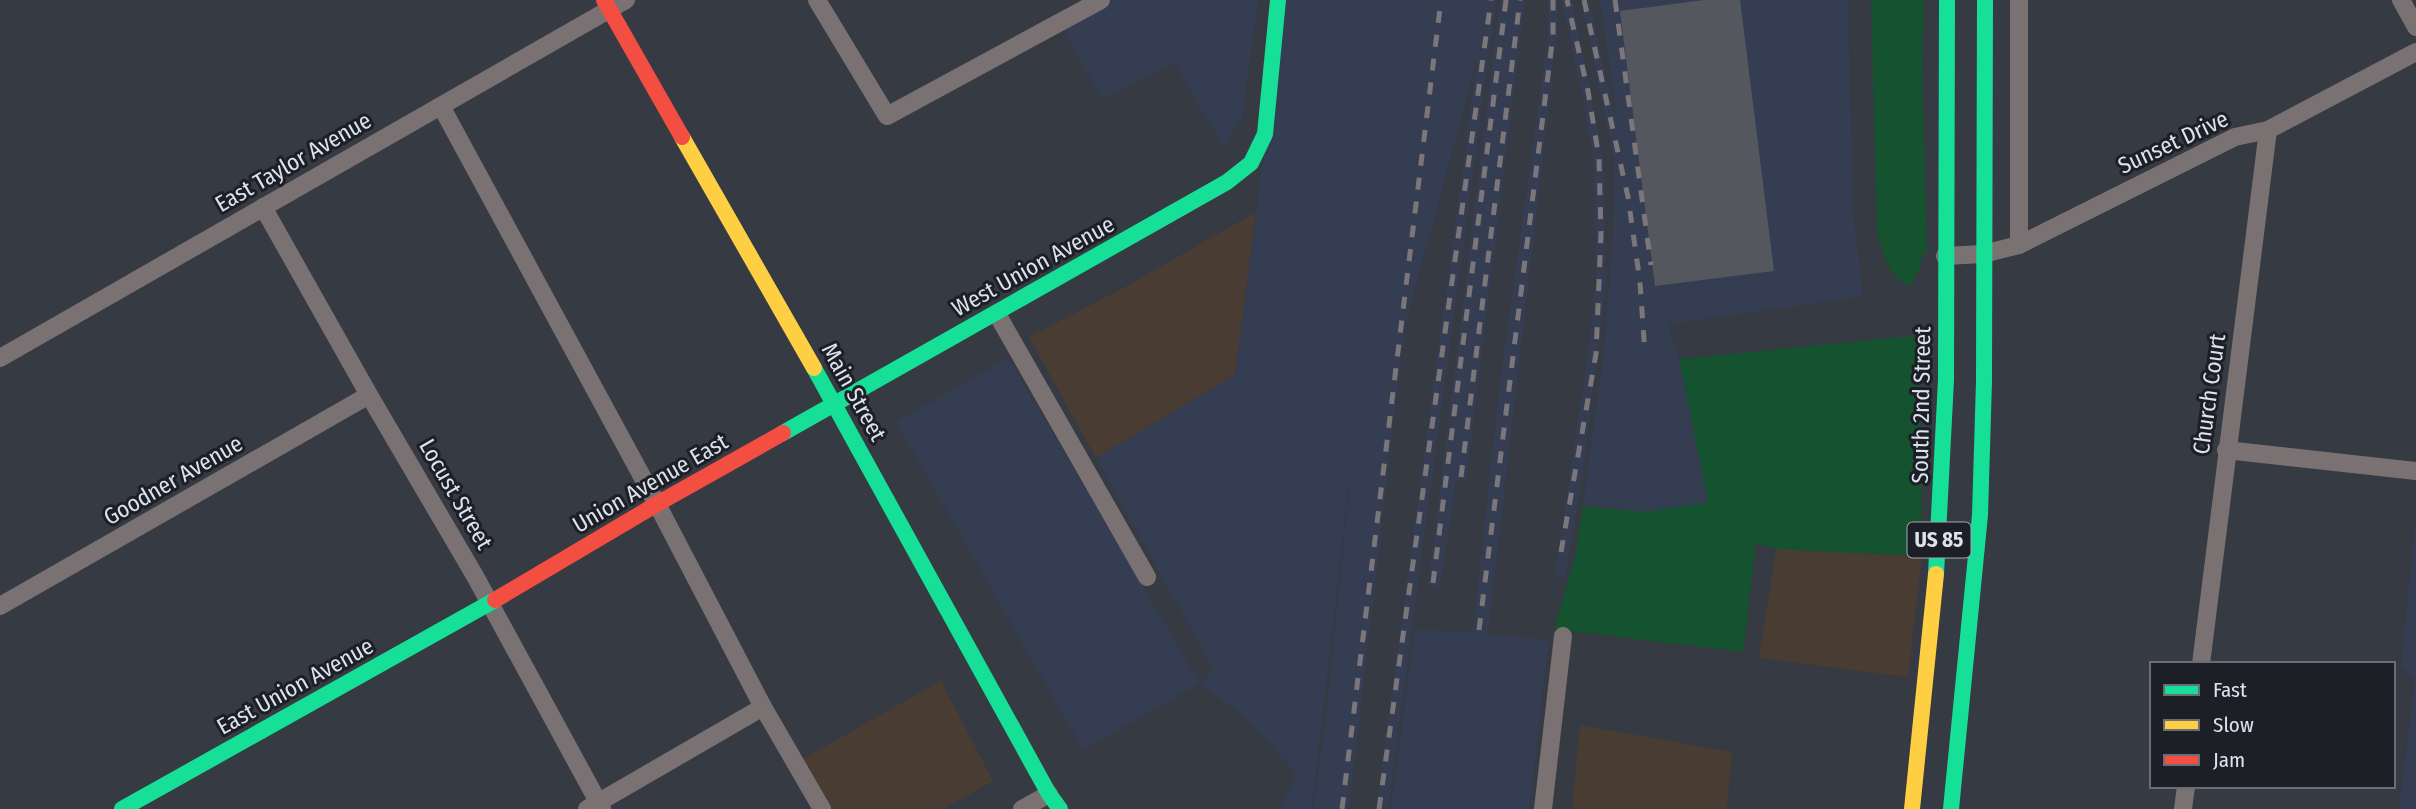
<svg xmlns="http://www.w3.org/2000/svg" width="2416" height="809" font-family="'Fira Sans Condensed',sans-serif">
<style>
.commercial{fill:#493c33}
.built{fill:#353d52}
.green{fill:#155230}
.building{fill:#55575f}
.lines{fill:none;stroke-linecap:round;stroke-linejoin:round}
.street{stroke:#7a7173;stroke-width:18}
.fast{stroke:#16e098;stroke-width:16}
.slow{stroke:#ffcf43;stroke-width:16}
.jam{stroke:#f24e42;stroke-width:16}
.rail{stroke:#7b767a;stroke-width:5;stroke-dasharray:12 12;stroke-linecap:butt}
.labels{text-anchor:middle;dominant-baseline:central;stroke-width:6;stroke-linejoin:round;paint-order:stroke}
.shield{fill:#1c1f26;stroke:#a4a8b1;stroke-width:2}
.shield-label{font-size:21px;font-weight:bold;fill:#dee2ed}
.street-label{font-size:23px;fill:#dee2ed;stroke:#1c1f26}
</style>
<rect width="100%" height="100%" fill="#363a43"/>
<g class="commercial">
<polygon points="1256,212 1235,375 1096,458 1029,337 1125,287"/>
<polygon points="1776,549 1922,556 1908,677 1759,658"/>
<polygon points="941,681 993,781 943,809 831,809 802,759"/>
<polygon points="1580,725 1732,752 1727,809 1572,809"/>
</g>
<g class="built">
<polygon points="1116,0 1258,0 1242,118 1223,146 1174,63 1102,99 1063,29"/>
<polygon points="1284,0 1496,0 1388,809 1376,809 1477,60 1405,326 1349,809 1313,809 1325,724 1357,415 1312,809 1280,809 1297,775 1248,719 1200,683 1083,750 896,422 1008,358 1200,683 1214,670 1096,458 1235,375"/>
<polygon points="1500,0 1525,0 1466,483 1456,480 1440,589 1428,584"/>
<polygon points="1548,0 1558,0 1557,35 1488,634 1549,640 1529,809 1391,809 1415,629 1473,633 1499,390 1548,34"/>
<polygon points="1561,0 1572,0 1604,162 1606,282 1583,472 1565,578 1555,575 1589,345 1596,278 1593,160 1582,93"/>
<polygon points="1581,0 1589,0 1615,118 1616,108 1600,0 1848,0 1853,210 1863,296 1668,324 1679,359 1708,502 1645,512 1583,506 1604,351 1613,235 1614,160"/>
<polygon points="2416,514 2416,809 2399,809 2415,681 2401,665"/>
</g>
<g class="green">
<path d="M 1871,0 L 1924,0 L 1922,64 L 1927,253 L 1922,254 C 1922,270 1915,273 1911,286 C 1886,276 1884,255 1877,231 Z"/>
<polygon points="1912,336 1919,340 1921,348 1922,556 1776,549 1756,543 1743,652 1554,629 1575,557 1583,506 1645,512 1708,502 1679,359"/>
</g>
<polygon class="building" points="1704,0 1740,0 1774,271 1655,286 1620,11"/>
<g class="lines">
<g class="street">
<polyline points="817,0 887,116 1101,0"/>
<polyline points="2401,0 2416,27"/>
<polyline points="441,106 657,504 763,707 822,809"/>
<polyline points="263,207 369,395 475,576 602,809"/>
<polyline points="2019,245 2019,0"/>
<polyline points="1945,256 1983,254 2019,245 2235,137 2268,130 2416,52"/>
<polyline points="997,314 1147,577"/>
<polyline points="0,358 626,0"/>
<polyline points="2226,450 2416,471"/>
<polyline points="0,606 369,395"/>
<polyline points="2201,664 2268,130"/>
<polyline points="587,809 763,707"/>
<polyline points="1022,809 1049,794"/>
<polyline points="1543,809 1563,636"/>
<polyline points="2183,809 2186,786"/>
</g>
<g class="fast">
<polyline points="814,368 1049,794 1060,809"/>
<polyline points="783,433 1227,182 1251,163 1265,134 1278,0"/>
<polyline points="1936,574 1946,380 1947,0"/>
<polyline points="122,809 495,600"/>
<polyline points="1951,809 1980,515 1984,381 1985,0"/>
</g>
<g class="slow">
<polyline points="682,137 814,368"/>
<polyline points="1912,809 1936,574"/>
</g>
<g class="jam">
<polyline points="604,0 682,137"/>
<polyline points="495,600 657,504 783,433"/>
</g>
<g class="rail">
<polyline points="1584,0 1628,197 1640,282 1645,354"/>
<polyline points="1615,0 1651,265"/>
<polyline points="1461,477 1520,0"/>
<polyline points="1561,552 1596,354 1601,234 1599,158 1588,91 1567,0"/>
<polyline points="1433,583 1506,0"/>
<polyline points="1479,630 1553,35 1553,0"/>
<polyline points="1342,809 1441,0"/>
<polyline points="1379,809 1491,0"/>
</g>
</g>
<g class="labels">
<rect class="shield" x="1907.5" y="522.5" width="63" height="35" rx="5"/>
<g class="shield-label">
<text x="1939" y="540">US 85</text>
</g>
<g class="street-label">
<text transform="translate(2173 142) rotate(-25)">Sunset Drive</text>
<text transform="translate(293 162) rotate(-30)">East Taylor Avenue</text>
<text transform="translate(1033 266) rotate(-29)">West Union Avenue</text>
<text transform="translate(854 392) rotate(61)">Main Street</text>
<text transform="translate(2209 394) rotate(-82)">Church Court</text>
<text transform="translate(1921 405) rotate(-89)">South 2nd Street</text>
<text transform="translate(173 480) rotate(-30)">Goodner Avenue</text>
<text transform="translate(650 483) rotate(-30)">Union Avenue East</text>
<text transform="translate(456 494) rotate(60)">Locust Street</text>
<text transform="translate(295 686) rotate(-29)">East Union Avenue</text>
</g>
</g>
<rect x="2150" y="662" width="245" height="126" fill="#1c1f26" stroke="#6a6d76" stroke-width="2"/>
<rect x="2164" y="685" width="35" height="10" fill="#16e098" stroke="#6a6d76" stroke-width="2"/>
<text x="2213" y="697" font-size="21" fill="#dee2ed">Fast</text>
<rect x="2164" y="720" width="35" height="10" fill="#ffcf43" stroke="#6a6d76" stroke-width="2"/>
<text x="2213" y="732" font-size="21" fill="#dee2ed">Slow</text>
<rect x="2164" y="755" width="35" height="10" fill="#f24e42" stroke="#6a6d76" stroke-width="2"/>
<text x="2213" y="767" font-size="21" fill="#dee2ed">Jam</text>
</svg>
